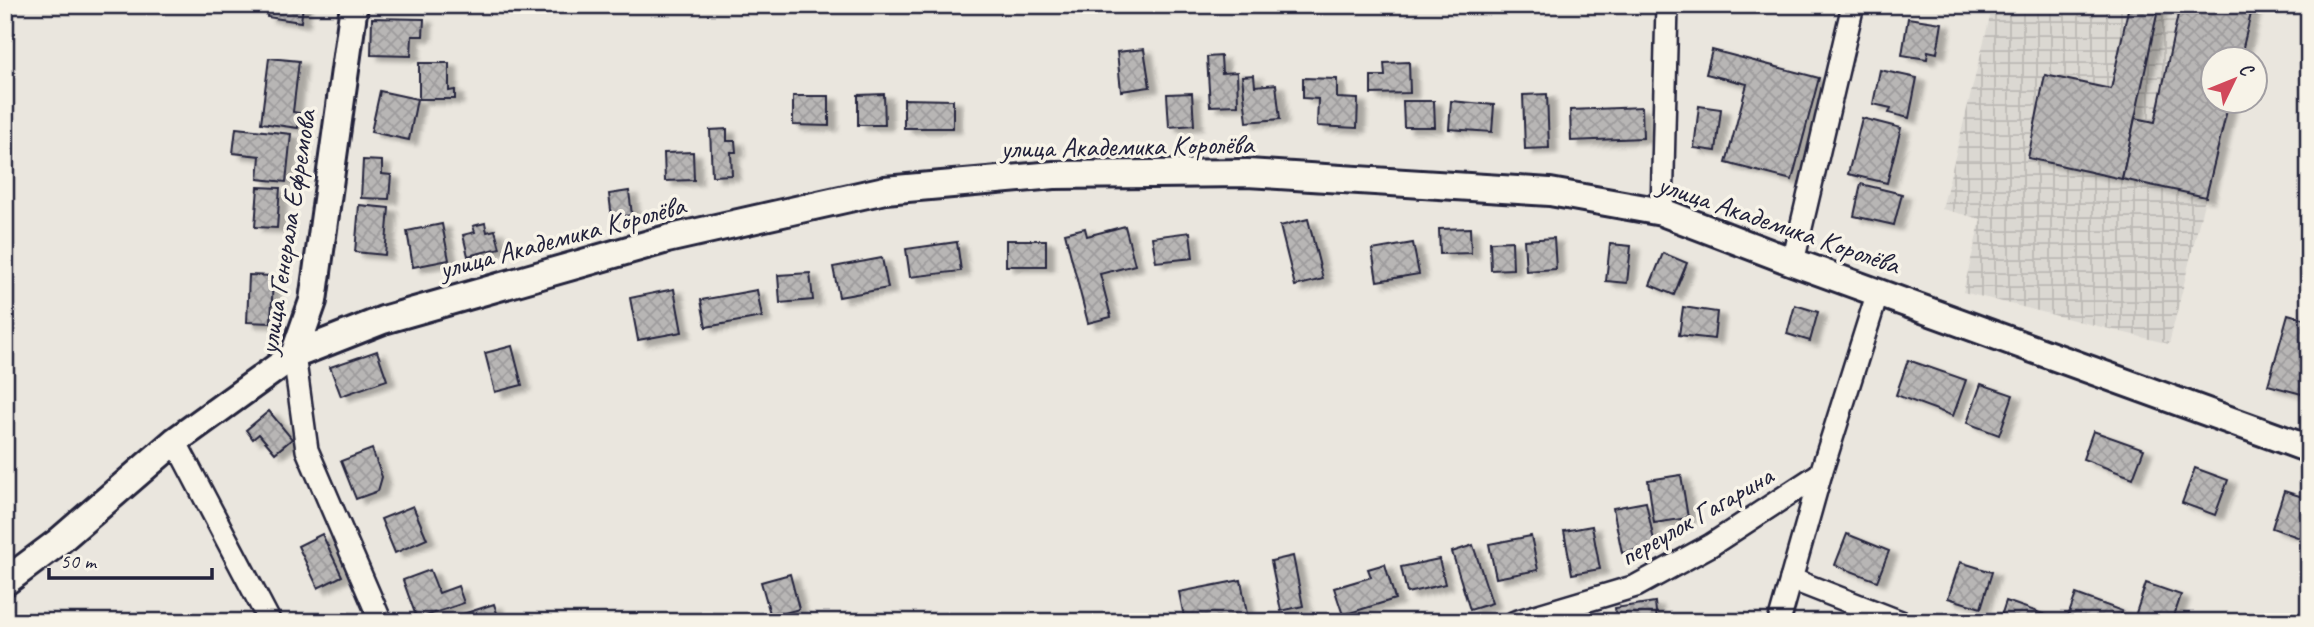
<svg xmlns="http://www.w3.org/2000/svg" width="2314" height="627" font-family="Caveat,sans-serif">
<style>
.industrial{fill:url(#industrial-grid)}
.building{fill:url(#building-cross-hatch);stroke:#22223b;stroke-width:2;filter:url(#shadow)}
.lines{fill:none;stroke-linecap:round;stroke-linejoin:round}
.minor-casing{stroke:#22223b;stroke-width:26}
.tertiary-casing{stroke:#22223b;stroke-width:32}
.minor{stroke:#f7f3e8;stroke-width:21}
.tertiary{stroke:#f7f3e8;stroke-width:26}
.labels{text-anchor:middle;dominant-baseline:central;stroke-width:7;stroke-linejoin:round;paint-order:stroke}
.street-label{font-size:28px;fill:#22223b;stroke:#f7f3e8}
</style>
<defs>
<pattern id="industrial-grid" width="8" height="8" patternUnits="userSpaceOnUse" patternTransform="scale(1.75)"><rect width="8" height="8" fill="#dbd8d2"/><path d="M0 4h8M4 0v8" fill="none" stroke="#bcb9b5"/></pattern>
<pattern id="building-cross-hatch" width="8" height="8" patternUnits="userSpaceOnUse" patternTransform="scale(1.75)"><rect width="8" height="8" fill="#b8b6b5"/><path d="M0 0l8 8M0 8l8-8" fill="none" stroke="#9e9c9d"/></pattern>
<filter id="shadow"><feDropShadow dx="8" dy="4.5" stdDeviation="2" flood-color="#0004"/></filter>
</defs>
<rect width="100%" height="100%" fill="#eae6de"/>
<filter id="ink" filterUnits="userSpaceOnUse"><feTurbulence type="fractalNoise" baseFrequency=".0143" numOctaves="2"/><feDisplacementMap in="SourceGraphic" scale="14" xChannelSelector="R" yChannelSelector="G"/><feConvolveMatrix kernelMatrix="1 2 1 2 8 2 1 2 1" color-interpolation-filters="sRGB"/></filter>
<g filter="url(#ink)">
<polygon class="industrial" points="1993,5 2253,5 2240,59 2212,60 2212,102 2229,102 2169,344 1963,292 1981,219 1942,209"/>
<g class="building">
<polygon points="268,5 303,5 301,22 267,17"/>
<polygon points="2129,5 2159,5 2122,179 2028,158 2045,75 2111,89"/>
<polygon points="2180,5 2253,5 2240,60 2212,60 2212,102 2229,102 2206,197 2122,179 2135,118 2155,122"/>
<polygon points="372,18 424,19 423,36 412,36 411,56 371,55"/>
<polygon points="1908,18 1942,23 1937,53 1928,51 1927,59 1902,55"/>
<polygon points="1144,49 1150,87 1121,91 1117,52"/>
<polygon points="1712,50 1819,78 1792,180 1726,163 1747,84 1706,74"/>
<polygon points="1221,56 1222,73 1237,72 1238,105 1210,106 1207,57"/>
<polygon points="269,58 299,61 293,112 300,113 298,128 261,123"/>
<polygon points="1409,62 1410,93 1371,94 1371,76 1385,76 1384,63"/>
<polygon points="419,63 449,63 449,91 455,90 455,99 419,99"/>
<polygon points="1880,70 1917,78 1909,118 1889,113 1891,108 1873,104"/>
<polygon points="1254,75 1255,86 1276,84 1280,119 1247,122 1242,76"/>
<polygon points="1303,78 1337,79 1337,98 1358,99 1357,128 1317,126 1318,99 1303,98"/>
<polygon points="380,91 417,99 409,140 371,132"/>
<polygon points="1192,93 1194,125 1169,127 1167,94"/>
<polygon points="884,94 885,125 858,125 858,95"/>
<polygon points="1547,94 1549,148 1525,149 1523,95"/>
<polygon points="793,96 829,96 829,126 793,125"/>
<polygon points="904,99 953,100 953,128 904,128"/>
<polygon points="1403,101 1434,101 1435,127 1404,127"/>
<polygon points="1451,101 1494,105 1492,132 1449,129"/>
<polygon points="1699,106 1721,109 1716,151 1694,148"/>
<polygon points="1642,107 1643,138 1571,141 1570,110"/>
<polygon points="1862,118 1901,128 1887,183 1848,174"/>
<polygon points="236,128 291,134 286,182 258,179 260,156 233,153"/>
<polygon points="727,129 727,141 735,141 736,152 731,152 732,175 712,176 710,130"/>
<polygon points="693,152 694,180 665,181 664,153"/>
<polygon points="363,160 382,161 382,174 391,175 389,199 361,198"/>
<polygon points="1861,184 1902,194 1894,225 1854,216"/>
<polygon points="258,187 280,188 277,228 255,227"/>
<polygon points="629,191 632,215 612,218 609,194"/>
<polygon points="359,205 389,208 385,255 355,252"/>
<polygon points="1308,219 1323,279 1295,286 1280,226"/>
<polygon points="485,223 487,232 495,230 500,248 468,256 463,235 475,232 473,226"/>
<polygon points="442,224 449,260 413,267 407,231"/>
<polygon points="1125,226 1135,265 1100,274 1111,317 1088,323 1065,233 1085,228 1087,236"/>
<polygon points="1470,228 1471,253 1440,254 1439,229"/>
<polygon points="1190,232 1193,258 1156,262 1152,237"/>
<polygon points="1554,238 1556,269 1526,271 1524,240"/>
<rect x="1006" y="240" width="40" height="26"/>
<polygon points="1512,241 1513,269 1491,270 1490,242"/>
<polygon points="957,242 961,271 910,277 906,249"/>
<polygon points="1413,243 1419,274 1377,281 1372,250"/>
<polygon points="1610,244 1631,246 1627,283 1606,281"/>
<polygon points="1663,253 1687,263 1674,295 1650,285"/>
<polygon points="882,258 888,288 839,297 833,267"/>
<polygon points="810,273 813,300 780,303 778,275"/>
<polygon points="249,275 273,276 271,323 247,322"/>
<polygon points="674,289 682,332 638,340 630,298"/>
<polygon points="757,290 762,317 706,327 701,300"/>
<polygon points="1795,305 1818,312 1810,341 1787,334"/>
<polygon points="1683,307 1717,312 1714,339 1679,335"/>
<polygon points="2288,314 2309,320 2309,396 2268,385"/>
<polygon points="512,346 522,385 495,392 485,353"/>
<polygon points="377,351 387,380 341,396 330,367"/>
<polygon points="1908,360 1966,380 1953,416 1896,395"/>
<polygon points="1981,384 2013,395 1999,435 1967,423"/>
<polygon points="269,411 292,439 275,453 259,434 253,439 246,430"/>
<polygon points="2093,431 2144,449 2133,478 2083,459"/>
<polygon points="372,449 382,477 378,491 356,499 341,461"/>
<polygon points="2195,468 2228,480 2215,515 2182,503"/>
<polygon points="1681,475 1688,518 1654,523 1648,480"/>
<polygon points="2284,491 2309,499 2309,523 2303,539 2272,528"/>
<polygon points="1646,502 1655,546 1622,553 1613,508"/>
<polygon points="413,506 427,539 395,553 381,519"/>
<polygon points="1592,526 1600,569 1572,574 1564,531"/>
<polygon points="322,534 342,576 318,588 298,546"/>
<polygon points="1847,534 1889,551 1877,581 1835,565"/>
<polygon points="1531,536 1538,570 1496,578 1489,544"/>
<polygon points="1473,545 1492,603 1470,610 1452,552"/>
<polygon points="1293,556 1303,606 1281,611 1271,561"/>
<polygon points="1439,559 1445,584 1407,593 1401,567"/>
<polygon points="1960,562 1992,572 1981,608 1948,598"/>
<polygon points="1385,564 1395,599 1343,615 1334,588 1371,577 1368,569"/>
<polygon points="430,570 439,593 458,586 464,603 417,619 403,580"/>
<polygon points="790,574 799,609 771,617 761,582"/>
<polygon points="1241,580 1247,614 1206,622 1185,622 1179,592"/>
<polygon points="2146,583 2181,595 2172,622 2133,622"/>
<polygon points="2076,594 2122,611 2118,622 2066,622"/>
<polygon points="2006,601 2049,616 2047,622 1999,622"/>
<polygon points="1655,602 1657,622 1617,622 1615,608"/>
<polygon points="494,604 500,622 462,622 460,615"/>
</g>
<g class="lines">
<g class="minor-casing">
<g id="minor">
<polyline points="1662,212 1667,5"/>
<polyline points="1793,262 1853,5"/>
<polyline points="294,355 307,450 381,622"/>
<polyline points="175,441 270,622"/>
<polyline points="1791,579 1901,622"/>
<polyline points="1515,622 1636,586 1711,545 1821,473"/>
<polyline points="1779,622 1821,473 1878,292"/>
</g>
</g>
<g class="tertiary-casing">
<g id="tertiary">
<polyline points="294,355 313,301 354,5"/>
<polyline points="5,582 57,543 175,441 294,355 383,320 667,239 885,190 1054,175 1247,173 1550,192 1662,212 1793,262 2309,449"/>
</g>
</g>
<use href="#minor" class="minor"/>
<use href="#tertiary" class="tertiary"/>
</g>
</g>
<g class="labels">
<g class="street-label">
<text transform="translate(1127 146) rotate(-1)">улица Академика Королёва</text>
<text transform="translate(1779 224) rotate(19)">улица Академика Королёва</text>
<text transform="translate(287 232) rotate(-81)">улица Генерала Ефремова</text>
<text transform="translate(562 237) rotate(-15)">улица Академика Королёва</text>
<text transform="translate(1696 516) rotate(-30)">переулок Гагарина</text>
</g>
</g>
<rect width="2314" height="627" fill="none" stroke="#f7f3e8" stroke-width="28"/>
<rect x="14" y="14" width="2286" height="599" fill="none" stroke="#22223b" stroke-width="2.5" filter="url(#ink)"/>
<g transform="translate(2234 80) rotate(47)"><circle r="33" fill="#f7f3e8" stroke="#a29fa3" stroke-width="2"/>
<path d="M0-5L12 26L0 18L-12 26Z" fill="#d1495b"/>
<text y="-10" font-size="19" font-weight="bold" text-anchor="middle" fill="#22223b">С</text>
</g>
<path d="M49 568v10h163v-10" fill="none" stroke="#22223b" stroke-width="3.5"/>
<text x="60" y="568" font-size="21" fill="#22223b" stroke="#f7f3e8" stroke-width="5" paint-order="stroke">50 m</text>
</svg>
